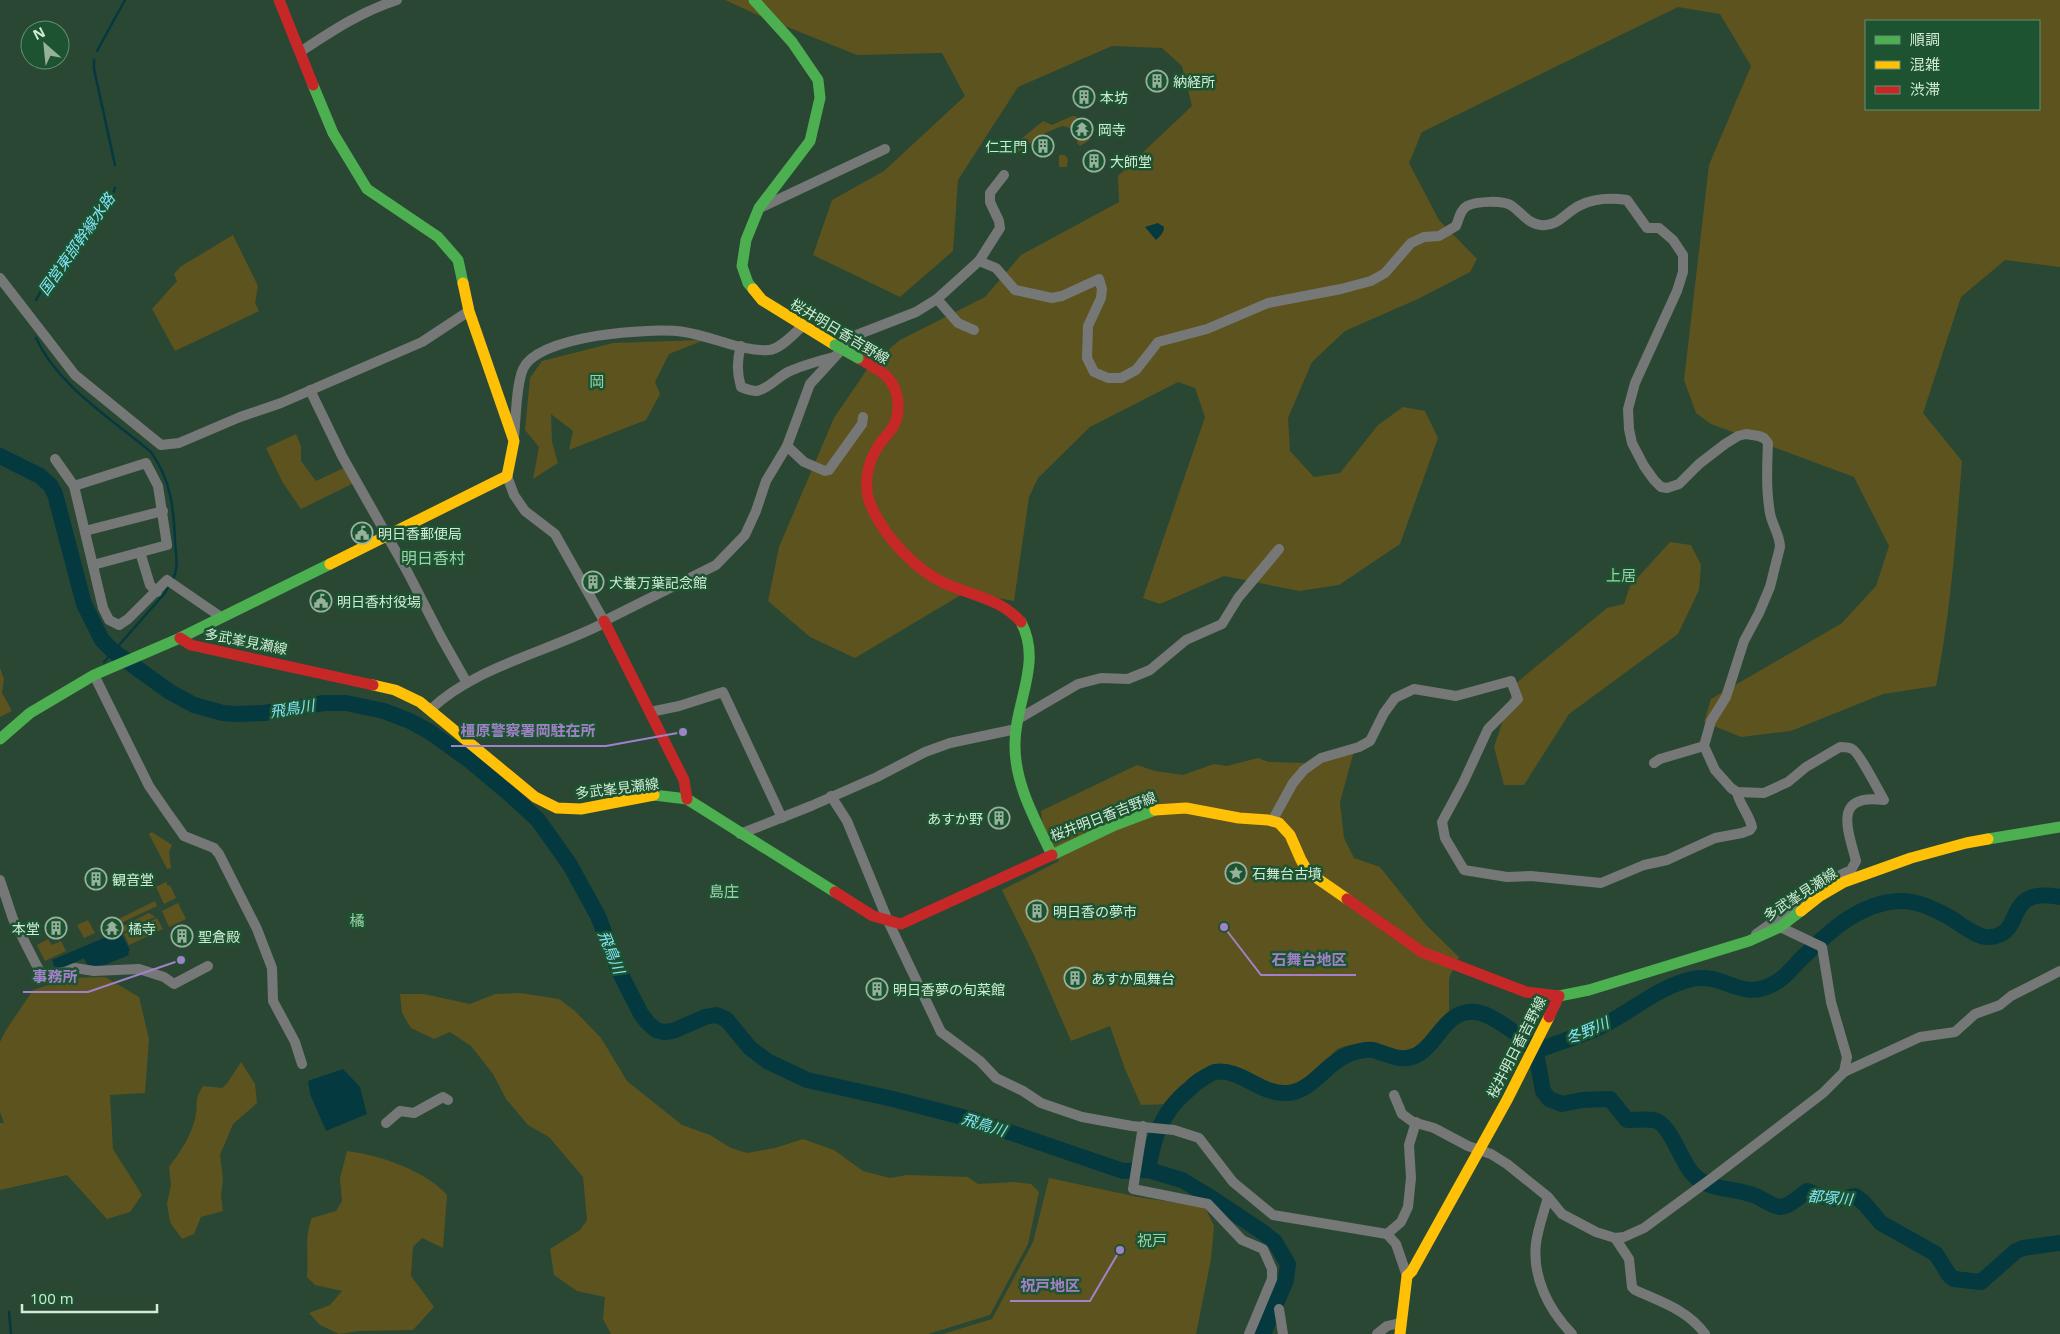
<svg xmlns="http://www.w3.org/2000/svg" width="2060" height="1334" font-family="'Open Sans','Noto Sans JP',sans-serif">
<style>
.green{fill:#5d531f;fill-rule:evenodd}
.water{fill:#043940}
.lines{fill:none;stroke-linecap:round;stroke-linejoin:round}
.stream{stroke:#043940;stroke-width:2.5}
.river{stroke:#043940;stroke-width:16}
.street{stroke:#767877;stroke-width:10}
.fast{stroke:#4caf50;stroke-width:11}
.slow{stroke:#ffc107;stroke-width:11}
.jam{stroke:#c62828;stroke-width:11}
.fast-bridge{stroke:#4caf50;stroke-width:11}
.labels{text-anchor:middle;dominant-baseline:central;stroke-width:5;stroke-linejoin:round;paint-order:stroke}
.poi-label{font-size:14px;fill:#d0ebd6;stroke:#1e5331;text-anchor:start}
.street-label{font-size:14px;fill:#d0ebd6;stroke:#1e5331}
.water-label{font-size:15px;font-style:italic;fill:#82e6fb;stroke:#1e5331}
.neighbourhood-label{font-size:15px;fill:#9bd2aa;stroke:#1e5331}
.quarter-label{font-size:16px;fill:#9bd2aa;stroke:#1e5331}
.leader{fill:none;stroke:#a182c9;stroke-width:2}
.callout-dot{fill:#a182c9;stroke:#1e5331;stroke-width:2}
.callout-label{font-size:15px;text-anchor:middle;font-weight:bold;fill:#a182c9;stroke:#1e5331;stroke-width:5;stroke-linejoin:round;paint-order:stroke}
</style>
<rect width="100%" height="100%" fill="#2a4734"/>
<g class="green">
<path d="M 725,0 L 2060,0 L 2060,267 L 2005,260 L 1961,297 L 1923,413 L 1962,461 C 1956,536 1951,611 1936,686 L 1883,694 L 1791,731 L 1741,737 L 1704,722 L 1711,699 L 1842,623 L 1876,586 L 1889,546 L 1854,477 L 1711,424 L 1696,413 L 1684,380 L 1709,165 L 1751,66 L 1720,14 L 1678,7 L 1422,132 L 1409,163 L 1439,220 L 1477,259 L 1470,272 L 1420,298 L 1345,331 L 1312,362 L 1288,418 L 1290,451 L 1314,477 L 1340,473 L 1378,425 L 1403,407 L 1425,411 L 1438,438 L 1400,544 L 1339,585 L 1299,591 L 1224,576 L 1160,604 L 1143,598 L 1205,417 L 1195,388 L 1178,382 L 1090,427 L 1038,478 L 1029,497 L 1014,601 L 966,592 L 855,658 L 810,637 L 768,601 L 779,547 L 834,418 L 870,365 L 900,340 L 985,297 L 1021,255 L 1119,202 L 1118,176 L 1192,106 L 1182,66 L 1162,48 L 1112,46 L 1018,87 L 958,180 L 953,251 L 900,297 L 813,255 L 832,200 L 884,171 L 965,96 L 942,53 L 857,55 L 760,16 ZM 1866,21 L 2039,21 L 2039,109 L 1866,109 Z"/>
<polygon points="1072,116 1076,116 1090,139 1088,141 1080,146 1077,143 1079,130 1062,126 1043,134 1017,153 1013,151 1021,139 1043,121 1052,125"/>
<polygon points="1059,155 1065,155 1068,159 1067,167 1059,167"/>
<polygon points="233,235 258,286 255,303 259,311 175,351 152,309 177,281 174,274 180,267"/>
<polygon points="704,340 669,354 655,382 660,394 646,420 569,450 573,431 551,414 552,442 558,463 533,479 539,447 525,430 530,378 542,361 613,343"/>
<polygon points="296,434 301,446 301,461 316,481 344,468 352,484 301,509 283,483 266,448"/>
<polygon points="1670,542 1691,545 1701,565 1699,590 1678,634 1569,714 1524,785 1504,785 1494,747 1515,684 1607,608 1624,604 1630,586"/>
<polygon points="0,668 4,679 2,693 12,711 0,717"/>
<path d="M 1354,751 L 1340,802 L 1344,838 L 1354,858 L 1380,867 L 1427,926 L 1459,957 L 1449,978 L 1449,1015 L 1436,1025 L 1419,1048 L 1403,1055 C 1387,1050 1352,1039 1336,1050 C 1333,1052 1330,1058 1327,1062 C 1317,1074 1303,1086 1287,1089 C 1279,1091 1269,1086 1262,1083 C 1253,1079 1243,1072 1234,1070 C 1205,1062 1184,1082 1168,1104 L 1141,1105 L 1125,1069 L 1110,1026 L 1071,1041 L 1033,953 L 1002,890 L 1059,861 L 1042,821 L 1041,811 L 1137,765 L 1155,771 L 1183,775 L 1214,764 L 1227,766 L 1258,758 L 1269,762 L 1308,763 Z"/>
<polygon points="152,832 172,845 169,852 171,868 167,869 149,834"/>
<polygon points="166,882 168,886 170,885 176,898 164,904 156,887"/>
<polygon points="155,901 157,906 117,925 115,921"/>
<polygon points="178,903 186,919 169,927 162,911"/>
<polygon points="149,913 155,917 123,932 121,927"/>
<polygon points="157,918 163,929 129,945 124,934"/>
<polygon points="88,920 95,933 84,938 77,925"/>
<polygon points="48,939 52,945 61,941 66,951 45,961 37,945"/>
<polygon points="105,977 139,997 149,1039 145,1093 110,1095 113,1149 142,1195 130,1212 107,1219 67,1175 0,1190 0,1123 4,1123 0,1112 0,1042 6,1030 33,990 69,978"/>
<polygon points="520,993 559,999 575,1011 601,1038 627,1081 682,1125 710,1135 731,1148 747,1153 775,1148 803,1139 834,1150 863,1171 890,1178 907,1175 968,1177 978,1184 1015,1182 1031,1184 1039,1192 1028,1244 990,1315 928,1334 611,1334 603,1319 605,1297 577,1291 554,1275 550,1249 580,1230 587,1220 583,1177 549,1137 528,1125 506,1099 493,1074 471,1046 450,1032 434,1039 411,1028 402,1013 400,994 424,994 470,1004 495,994"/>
<path d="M 241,1062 L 255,1084 L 257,1103 L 233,1124 L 220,1155 L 223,1179 L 221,1196 L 223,1211 L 201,1217 L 194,1234 L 182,1239 L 170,1222 L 167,1203 L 171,1185 L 169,1167 C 181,1151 190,1138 195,1119 C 199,1103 193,1101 203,1086 L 222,1088 L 228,1082 Z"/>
<path d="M 347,1151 C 379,1155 425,1170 447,1195 L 443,1248 L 422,1238 L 413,1247 L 411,1276 L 434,1307 L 413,1330 L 359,1331 L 339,1334 L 320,1325 L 309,1313 L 330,1305 L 342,1291 L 315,1285 L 307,1277 C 309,1257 304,1236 312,1218 L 336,1211 L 342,1201 L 340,1178 Z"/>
<polygon points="1049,1178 1138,1197 1205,1207 1214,1226 1211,1259 1196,1334 943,1334 992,1319 1033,1242"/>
</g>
<g class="water">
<path d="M 1158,223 L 1164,227 C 1164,233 1160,236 1156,240 L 1145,227 Z"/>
<polygon points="120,931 130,950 128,952 129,955 97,968 88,966 84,958 56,971 52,960"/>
<polygon points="343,1069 360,1087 367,1114 326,1131 310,1094 308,1081"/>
</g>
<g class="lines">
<g class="stream">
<polyline points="97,51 125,0"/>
<polyline points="94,60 94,69 115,165"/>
<polyline points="36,300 45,284 110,201 115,188"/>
<path d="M 36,338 C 58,386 112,419 151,452 C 171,480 174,509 175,542 C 176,555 179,569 172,581"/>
<polyline points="104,662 165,593 169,585"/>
<polyline points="9,1312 11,1334"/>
</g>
<g class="river">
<polyline points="0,456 40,476 50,485 55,494 84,604 102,640 113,651 170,692 194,705 223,713 237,714 264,713 324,703 346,703 384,711 410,721 430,732 469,760 513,797 538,820 570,865 598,916 618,969 641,1014 648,1023 656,1030 664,1032 673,1031 705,1017 716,1015 726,1019 750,1048 767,1061 807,1080 893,1099 974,1120 1123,1171 1148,1170 1182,1180 1207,1195 1264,1233 1275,1242 1288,1264 1286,1280 1263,1334"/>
<path d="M 1528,1043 L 1536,1053 L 1543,1091 L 1549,1099 L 1562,1104 L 1582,1100 L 1610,1099 L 1627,1120 C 1635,1120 1646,1119 1654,1120 C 1671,1124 1680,1160 1692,1173 C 1708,1192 1735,1187 1756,1196 C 1763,1199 1773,1207 1781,1207 C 1790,1206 1800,1196 1807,1191 C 1826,1198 1835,1202 1855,1196 L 1863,1202 L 1881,1223 L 1936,1254 L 1949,1275 L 1954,1279 L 1981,1282 L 2016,1251 L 2023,1248 L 2060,1243"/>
<path d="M 1148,1170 C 1153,1138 1162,1112 1187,1091 C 1192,1087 1196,1082 1202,1079 C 1205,1077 1211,1073 1215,1072 C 1241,1068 1261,1095 1287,1093 C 1313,1091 1325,1064 1347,1055 C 1353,1052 1367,1049 1373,1050 C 1388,1054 1401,1063 1417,1055 C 1438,1044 1446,1008 1476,1012 C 1494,1014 1522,1040 1541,1049 C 1560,1042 1580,1036 1598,1028 C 1630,1013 1657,987 1692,979 C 1726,972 1740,1003 1775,983 C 1785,978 1793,967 1800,960 C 1828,933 1858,903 1899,901 C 1915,900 1935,909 1949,917 C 1960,923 1976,938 1990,937 C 2027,934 2001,886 2060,897"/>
</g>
<g class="street">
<path d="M 300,52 C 332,31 360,12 397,0"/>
<polyline points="762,207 885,149"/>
<path d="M 979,261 L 996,268 L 1015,290 L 1052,298 L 1062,296 L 1099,279 L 1102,289 L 1101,298 L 1088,326 L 1087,358 L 1094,372 L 1108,378 L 1121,378 L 1136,370 L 1158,342 L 1207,329 L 1268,303 L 1341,289 L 1371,281 L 1385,273 L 1411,243 L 1424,237 L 1439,236 L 1456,226 C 1459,219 1460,210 1467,206 C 1477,201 1503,200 1512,206 C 1522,213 1528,224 1541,225 C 1559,227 1566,211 1581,205 C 1595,198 1612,198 1627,200 L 1647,228 L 1659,228 L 1673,240 L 1683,255 L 1683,272 L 1677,291 L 1635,383 L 1628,409 L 1629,429 L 1632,443 L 1644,466 L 1654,480 L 1661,487 L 1667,488 L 1679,484 L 1699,464 L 1725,444 L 1738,436 L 1746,434 L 1759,436 L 1764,438 L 1768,443 C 1767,467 1766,490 1770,513 C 1772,525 1780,535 1780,547 L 1770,587 L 1759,613 L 1744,641 L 1726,697 L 1711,721 L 1704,746 L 1715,770 L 1731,788 L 1737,792 L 1764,793 L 1788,782 L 1806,767 L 1840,747 C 1843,747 1849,747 1852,749 C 1859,752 1878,790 1884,800 C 1832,793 1848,830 1856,861 L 1851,870 L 1825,882 L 1806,899 L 1756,934"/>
<polyline points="0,278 75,375 161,445 179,443 240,417 281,403 422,342 469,311"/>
<polyline points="937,299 958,323 974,330"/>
<path d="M 741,346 C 737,359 737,374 741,387 C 746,389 751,391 757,391 C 768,389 778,377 788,372 C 802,365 819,361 834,357"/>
<polyline points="310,390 342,456 407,571 441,637 467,683"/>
<path d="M 514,437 C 516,419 516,385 523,369 C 538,335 651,327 684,332 C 712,336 741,352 769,350 C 781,349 794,333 803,326"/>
<polyline points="787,446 804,462 825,471 829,470 862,424 863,417"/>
<polyline points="55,459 74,486 103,608 109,620 119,625 128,619 167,580 221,617"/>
<polyline points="507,476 514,495 525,511 555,534 604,621 716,565 745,535 756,511 766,481 787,446 810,384 854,336 916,312 937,299 979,261 1000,228 999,221 990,202 990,193 1004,175"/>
<polyline points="74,486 146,463 158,486 167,545 93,565"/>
<polyline points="85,531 163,511"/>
<polyline points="140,552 150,585 157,592"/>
<polyline points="94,675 149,786 167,812 184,836 214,848 219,854 257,929 272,968 273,1001 295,1042 302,1064"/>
<path d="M 430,710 C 476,666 548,652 604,623"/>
<polyline points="650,712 679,706 723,692 782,818"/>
<polyline points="1020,718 1078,684 1101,678 1128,679 1150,670 1186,640 1222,624 1238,598 1279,549"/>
<polyline points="1654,763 1660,759 1704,746"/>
<polyline points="831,796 847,821 888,921 941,1032 980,1061 996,1078 1023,1091 1041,1103 1082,1117 1132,1126 1174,1130 1199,1138 1233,1182 1273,1215 1387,1234 1396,1244 1407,1276"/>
<path d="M 1272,821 L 1293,783 L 1304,770 L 1321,758 L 1359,747 L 1370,741 L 1384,713 L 1395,698 L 1414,689 L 1456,696 L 1511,681 L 1518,699 L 1488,729 L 1463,783 L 1442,822 L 1445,838 L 1464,870 L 1507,877 L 1531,876 L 1601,883 L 1644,865 L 1667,860 L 1715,838 L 1742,833 L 1750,830 L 1752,827 C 1749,814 1739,804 1737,792"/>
<polyline points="740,834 811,806 877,777 925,752 950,743 1016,729"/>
<polyline points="0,880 13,919 42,976 65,972 75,968 94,971 139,969 164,977 174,984 208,966"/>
<polyline points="1780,927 1822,947 1831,1002 1847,1057 1844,1072"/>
<polyline points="1394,1095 1402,1114 1413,1122 1434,1128 1468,1146 1491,1154 1507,1164 1548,1197 1562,1214 1596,1232 1615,1238 1624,1237 1644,1228 1712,1178 1823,1093 1844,1072 1920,1037 1955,1032 1975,1014 2000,1005 2011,996 2060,971"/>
<polyline points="386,1123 400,1111 414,1113 443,1097 448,1100"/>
<polyline points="1143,1126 1133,1189 1208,1204 1242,1240 1263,1249 1272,1269 1272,1279 1249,1334"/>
<path d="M 1548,1197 C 1544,1212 1538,1228 1536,1243 C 1532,1278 1549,1310 1572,1334"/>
<polyline points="1387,1234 1401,1222 1408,1207 1411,1178 1409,1145 1416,1122"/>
<path d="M 1615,1238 L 1629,1259 L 1632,1287 L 1635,1290 C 1661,1302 1688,1310 1705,1334"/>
<polyline points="1279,1309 1283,1334"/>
<polyline points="1377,1334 1387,1326 1400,1323"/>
</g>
<g class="fast">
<polyline points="313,85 333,133 367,189 438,237 458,260 463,283"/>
<polyline points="753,289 748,283 742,266 746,240 759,208 810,141 820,98 818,80 792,42 754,0"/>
<path d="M 1021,622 C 1043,664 1014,703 1015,746 C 1015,785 1036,821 1052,855 L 1115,825 L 1155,810"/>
<polyline points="0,739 30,713 94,675 180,638 330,564"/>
<polyline points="654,795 687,799 835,892"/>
<polyline points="1988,839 2060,827"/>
<polyline points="1559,996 1589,990 1749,941 1780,927 1801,911"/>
</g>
<g class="slow">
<polyline points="753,289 762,300 835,345"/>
<polyline points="330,564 507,476 514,441 469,311 463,283"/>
<polyline points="373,685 395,690 420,702 535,797 557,808 581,809 654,795"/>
<polyline points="1155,810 1186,808 1239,818 1268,820 1279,823 1290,835 1301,860 1308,872 1347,899"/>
<polyline points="1801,911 1820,896 1844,882 1911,858 1966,843 1988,839"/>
<polyline points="1400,1334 1407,1276 1412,1271 1507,1100 1549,1017"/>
</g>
<g class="jam">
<polyline points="279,0 313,85"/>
<path d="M 858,358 C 867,363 876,368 884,374 C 899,386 902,410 893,427 C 889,433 883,439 879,445 C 866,464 862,489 873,510 C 887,539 915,569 944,583 C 972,596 1000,598 1021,622"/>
<polyline points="604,621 684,780 687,799"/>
<polyline points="180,638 191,645 373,685"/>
<polyline points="835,892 873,916 901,924 1052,855"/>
<polyline points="1347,899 1422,952 1526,992 1559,996 1549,1017"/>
</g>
<polyline class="fast-bridge" points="835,345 858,358"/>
</g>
<defs>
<g id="building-ring" transform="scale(1.125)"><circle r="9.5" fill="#1e5331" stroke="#96b29d" stroke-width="1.5"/><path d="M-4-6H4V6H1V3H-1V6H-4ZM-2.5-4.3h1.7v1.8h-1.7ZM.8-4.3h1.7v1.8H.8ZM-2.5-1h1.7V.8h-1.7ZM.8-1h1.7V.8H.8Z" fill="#96b29d"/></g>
<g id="temple-ring" transform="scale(1.125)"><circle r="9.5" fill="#1e5331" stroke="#96b29d" stroke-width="1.5"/><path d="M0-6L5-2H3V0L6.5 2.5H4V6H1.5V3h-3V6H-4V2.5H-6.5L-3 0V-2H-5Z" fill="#96b29d"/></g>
<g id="civic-ring" transform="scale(1.125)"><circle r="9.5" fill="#1e5331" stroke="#96b29d" stroke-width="1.5"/><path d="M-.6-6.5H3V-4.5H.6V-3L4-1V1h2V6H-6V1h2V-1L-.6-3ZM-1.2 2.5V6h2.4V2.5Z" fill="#96b29d"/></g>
<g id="sight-ring" transform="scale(1.125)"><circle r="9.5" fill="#1e5331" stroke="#96b29d" stroke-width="1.5"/><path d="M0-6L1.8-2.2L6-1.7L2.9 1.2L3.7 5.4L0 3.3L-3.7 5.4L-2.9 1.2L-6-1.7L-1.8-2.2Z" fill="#96b29d"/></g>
</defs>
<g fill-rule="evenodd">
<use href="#building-ring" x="1157" y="81"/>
<use href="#building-ring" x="1084" y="97"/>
<use href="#temple-ring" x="1082" y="129"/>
<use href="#building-ring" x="1043" y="146"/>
<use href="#building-ring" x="1094" y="161"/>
<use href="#civic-ring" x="362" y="533"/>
<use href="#building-ring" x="593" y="582"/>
<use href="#civic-ring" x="321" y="601"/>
<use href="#building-ring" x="999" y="818"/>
<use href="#sight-ring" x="1236" y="873"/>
<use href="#building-ring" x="96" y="879"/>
<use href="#building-ring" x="1037" y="911"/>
<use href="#building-ring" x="56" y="928"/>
<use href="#temple-ring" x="112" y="928"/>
<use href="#building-ring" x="182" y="936"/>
<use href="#building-ring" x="1075" y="978"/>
<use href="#building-ring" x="877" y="989"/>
</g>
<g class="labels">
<g class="poi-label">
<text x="1173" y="81">納経所</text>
<text x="1100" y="97">本坊</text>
<text x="1098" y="129">岡寺</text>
<text x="1027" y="146" text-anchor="end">仁王門</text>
<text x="1110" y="161">大師堂</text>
<text x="378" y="533">明日香郵便局</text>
<text x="609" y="582">犬養万葉記念館</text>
<text x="337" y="601">明日香村役場</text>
<text x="983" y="818" text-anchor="end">あすか野</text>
<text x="1252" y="873">石舞台古墳</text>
<text x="112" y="879">観音堂</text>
<text x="1053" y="911">明日香の夢市</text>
<text x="40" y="928" text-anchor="end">本堂</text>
<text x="128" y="928">橘寺</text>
<text x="198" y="936">聖倉殿</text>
<text x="1091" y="978">あすか風舞台</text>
<text x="893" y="989">明日香夢の旬菜館</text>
</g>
<g class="street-label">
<text transform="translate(840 331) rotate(31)">桜井明日香吉野線</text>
<text transform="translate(246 641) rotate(11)">多武峯見瀬線</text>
<text transform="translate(617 788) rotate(-7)">多武峯見瀬線</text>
<text transform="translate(1103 816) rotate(-21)">桜井明日香吉野線</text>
<text transform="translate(1800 894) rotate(-33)">多武峯見瀬線</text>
<text transform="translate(1516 1047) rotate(-63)">桜井明日香吉野線</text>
</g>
<g class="water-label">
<text transform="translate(76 244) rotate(-55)">国営東部幹線水路</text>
<text transform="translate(292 708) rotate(-9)">飛鳥川</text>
<text transform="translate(612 952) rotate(68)">飛鳥川</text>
<text transform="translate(1587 1030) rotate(-23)">冬野川</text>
<text transform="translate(984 1124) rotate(17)">飛鳥川</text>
<text transform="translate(1830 1197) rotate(5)">都塚川</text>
</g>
<g class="neighbourhood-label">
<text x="597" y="381">岡</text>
<text x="1621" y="575">上居</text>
<text x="724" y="891">島庄</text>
<text x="357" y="920">橘</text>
<text x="1152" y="1240">祝戸</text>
</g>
<g class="quarter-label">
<text x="433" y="558">明日香村</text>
</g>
</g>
<path class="leader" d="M683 732L606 746H451M1224 927L1261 975H1356M181 960L88 992H23M1120 1250L1090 1301H1010"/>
<g class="callout-dot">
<circle cx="683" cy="732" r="5"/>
<circle cx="1224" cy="927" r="5"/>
<circle cx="181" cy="960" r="5"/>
<circle cx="1120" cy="1250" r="5"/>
</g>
<g class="callout-label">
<text x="528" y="736">橿原警察署岡駐在所</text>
<text x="1309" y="965">石舞台地区</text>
<text x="55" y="982">事務所</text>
<text x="1050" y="1291">祝戸地区</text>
</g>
<rect x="1865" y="20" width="175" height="90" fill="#1e5331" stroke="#659073"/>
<rect x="1875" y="36" width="25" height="8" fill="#4caf50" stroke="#659073"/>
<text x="1910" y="45" font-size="15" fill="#d0ebd6">順調</text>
<rect x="1875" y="61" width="25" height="8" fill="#ffc107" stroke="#659073"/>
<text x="1910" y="70" font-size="15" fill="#d0ebd6">混雑</text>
<rect x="1875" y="86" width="25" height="8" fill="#c62828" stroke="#659073"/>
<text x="1910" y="95" font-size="15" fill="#d0ebd6">渋滞</text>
<g transform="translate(45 45) rotate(333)"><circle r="24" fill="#1e5331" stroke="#659073"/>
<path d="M0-4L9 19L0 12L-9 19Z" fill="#96b29d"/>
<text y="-8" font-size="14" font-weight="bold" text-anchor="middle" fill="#d0ebd6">N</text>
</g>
<path d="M22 1304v8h135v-8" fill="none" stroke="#d0ebd6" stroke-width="2.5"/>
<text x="30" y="1304" font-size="15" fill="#d0ebd6" stroke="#1e5331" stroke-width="4" paint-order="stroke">100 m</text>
</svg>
